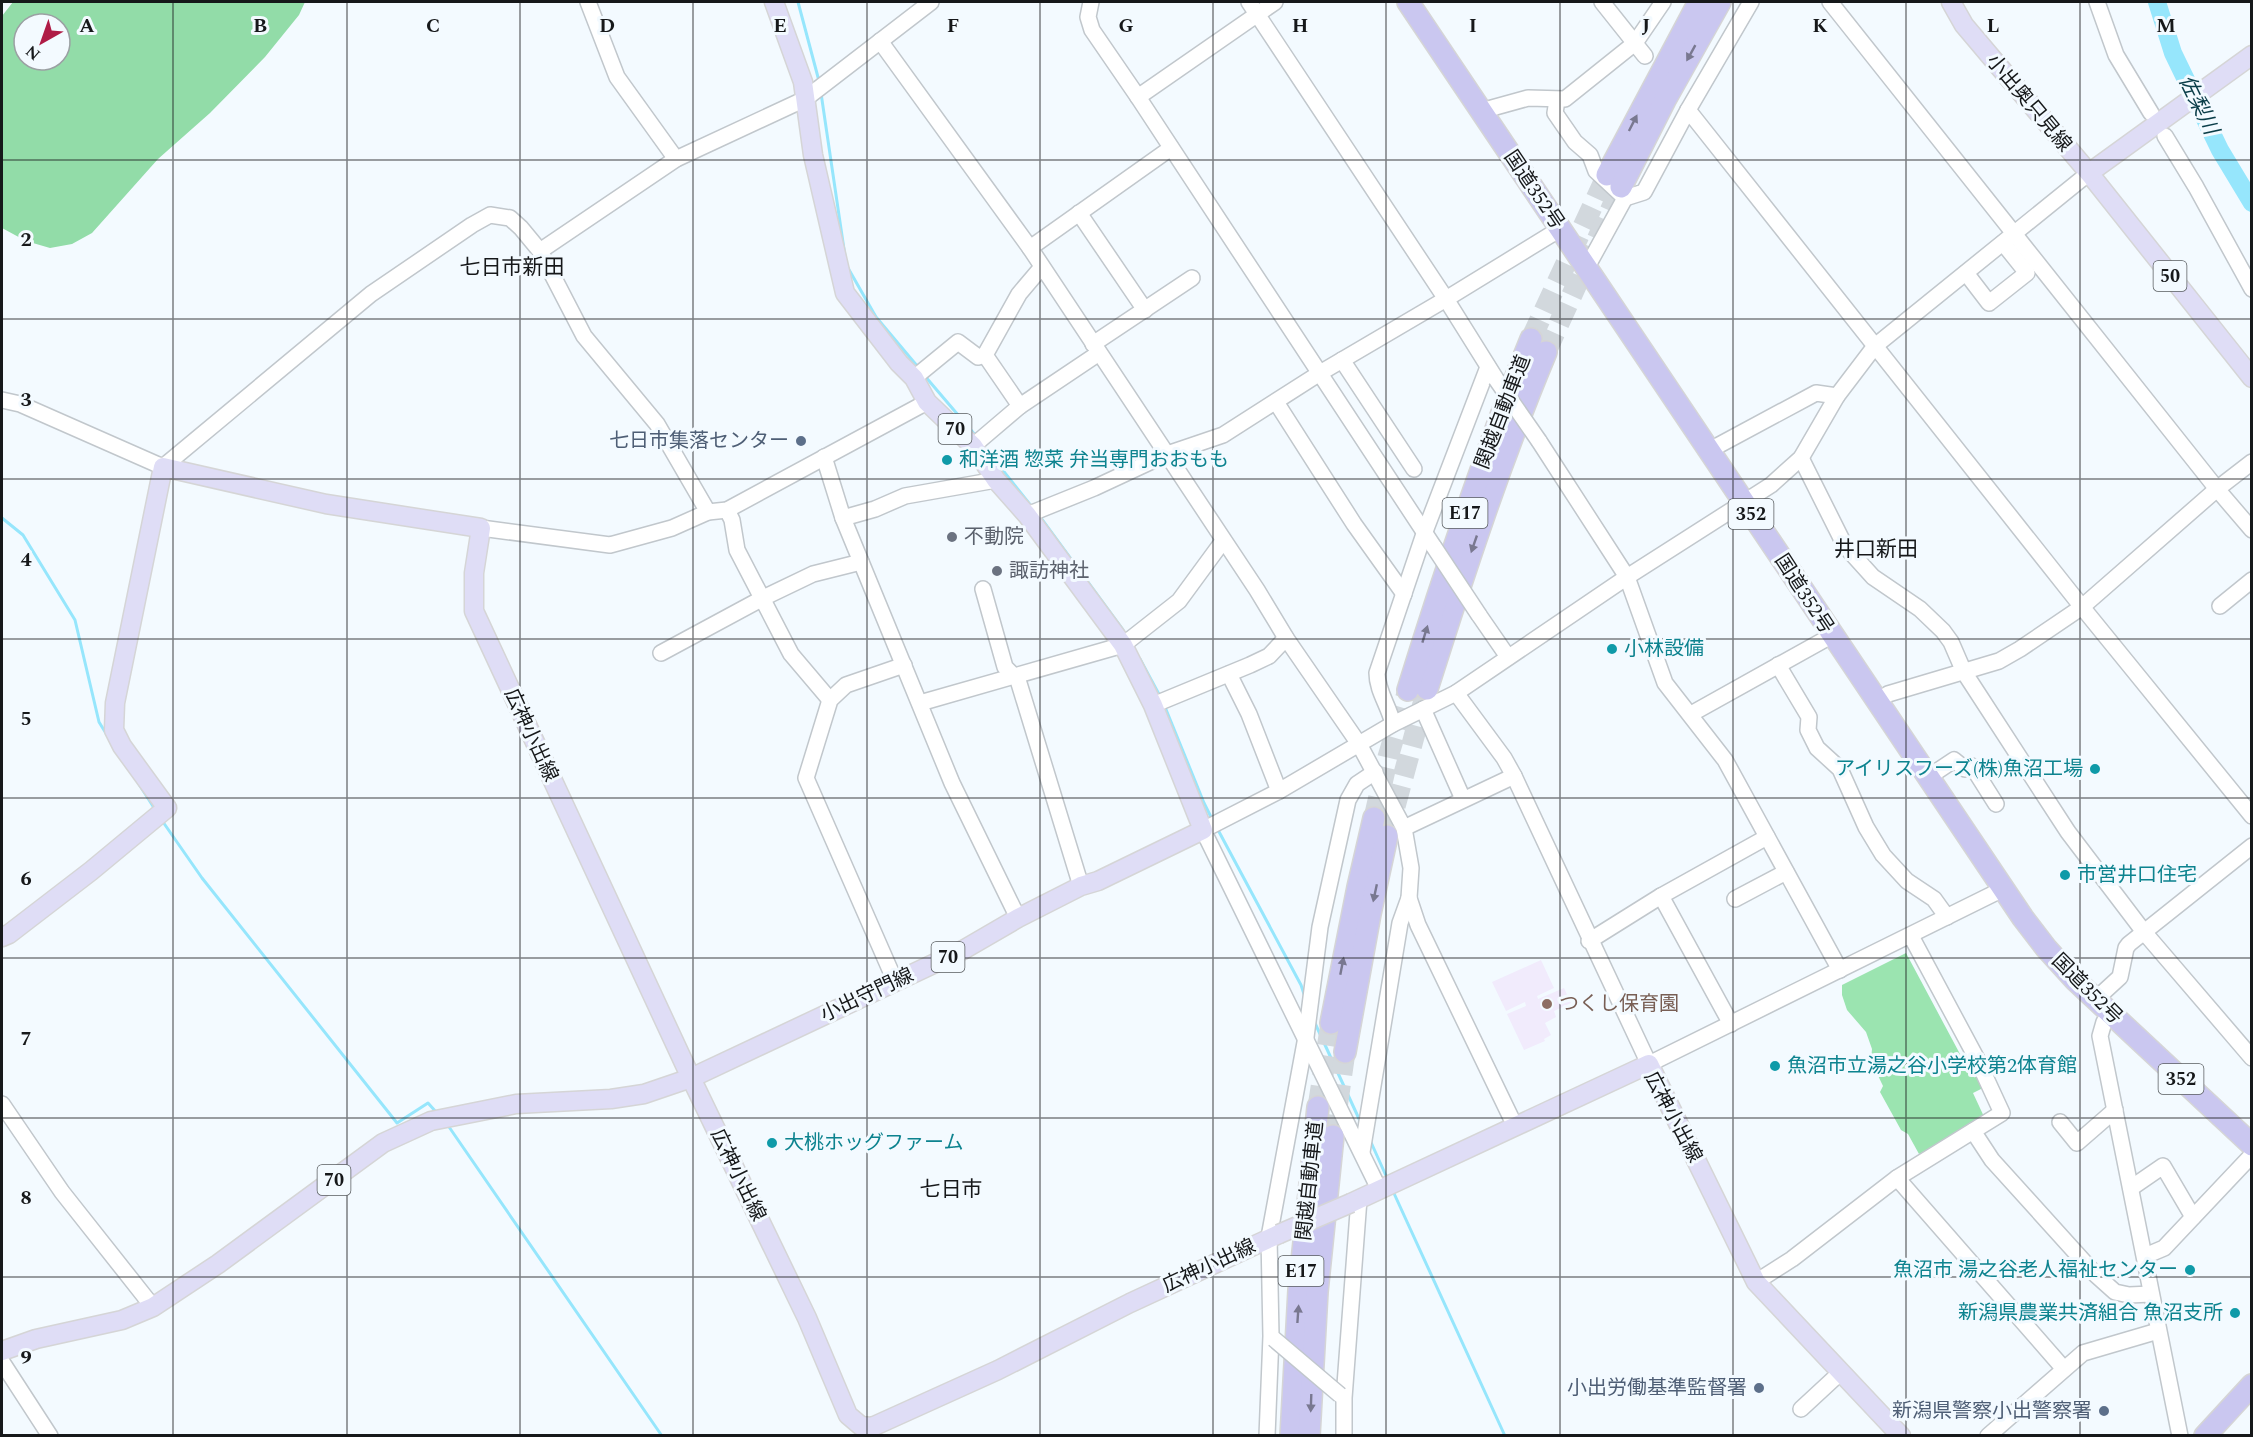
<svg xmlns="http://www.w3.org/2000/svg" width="2253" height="1437" font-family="Spectral,'Noto Sans JP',serif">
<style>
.education{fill:#f1ebfc}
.green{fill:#9be4b0}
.forest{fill:#92dca8;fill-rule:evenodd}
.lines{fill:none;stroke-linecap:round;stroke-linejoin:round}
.stream{stroke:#96e6fc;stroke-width:3}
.river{stroke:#96e6fc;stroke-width:18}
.highway-tunnel{stroke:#d2d8dd;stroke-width:21;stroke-dasharray:21 10;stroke-linecap:butt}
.minor-casing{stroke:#c1c7cc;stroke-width:18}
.major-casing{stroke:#d5d5d6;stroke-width:21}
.highway-casing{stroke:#d5d5d6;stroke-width:24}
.minor{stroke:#fff;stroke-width:15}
.major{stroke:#dfddf6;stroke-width:18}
.highway{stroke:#cac7f0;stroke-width:21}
.minor-bridge-casing{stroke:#c1c7cc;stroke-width:18;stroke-linecap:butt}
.major-bridge-casing{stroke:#d5d5d6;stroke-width:21;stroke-linecap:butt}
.minor-bridge{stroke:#fff;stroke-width:15}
.major-bridge{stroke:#dfddf6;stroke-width:18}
.oneway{fill:#797890}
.grid{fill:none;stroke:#16181a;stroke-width:1.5;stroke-opacity:0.55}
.service-dot{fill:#5c6f8a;stroke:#f3faff;stroke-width:2}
.culture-dot{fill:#0f9aa8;stroke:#f3faff;stroke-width:2}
.worship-dot{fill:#6b7280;stroke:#f3faff;stroke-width:2}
.education-dot{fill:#8d6e63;stroke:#f3faff;stroke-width:2}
.labels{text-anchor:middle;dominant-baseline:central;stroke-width:6;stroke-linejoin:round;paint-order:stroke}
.shield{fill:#f3faff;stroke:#585c5f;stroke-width:1.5}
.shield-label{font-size:18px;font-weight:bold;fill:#16181a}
.street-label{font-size:20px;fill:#16181a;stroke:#f3faff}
.service-label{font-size:20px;fill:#4e5e75;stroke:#f3faff;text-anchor:end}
.culture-label{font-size:20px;fill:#0d838f;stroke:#f3faff;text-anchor:start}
.worship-label{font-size:20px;fill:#5b616d;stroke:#f3faff;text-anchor:start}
.education-label{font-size:20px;fill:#785e54;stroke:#f3faff;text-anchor:start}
.water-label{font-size:21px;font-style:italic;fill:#0a3d48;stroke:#f3faff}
.neighbourhood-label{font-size:21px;fill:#16181a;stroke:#f3faff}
.grid-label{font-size:20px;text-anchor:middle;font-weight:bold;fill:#16181a;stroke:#f3faff;stroke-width:6;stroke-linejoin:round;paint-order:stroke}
</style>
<rect width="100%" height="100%" fill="#f3faff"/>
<polygon class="education" points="1541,960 1554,988 1537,996 1538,999 1564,988 1571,1003 1554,1011 1556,1017 1545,1023 1551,1035 1544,1039 1545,1041 1524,1050 1507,1014 1526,1006 1525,1002 1506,1011 1492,982"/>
<polygon class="green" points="1906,953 1960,1054 1965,1053 1983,1088 1973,1093 1986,1121 1919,1154 1908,1134 1901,1130 1880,1092 1883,1086 1871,1061 1872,1049 1866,1032 1847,1010 1842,995 1842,985"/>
<path class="forest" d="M 13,2 L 305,2 L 299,15 L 265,57 L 210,113 L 158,159 L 92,233 L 72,244 L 50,248 L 26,241 L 2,228 L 2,16 ZM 24,24 L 60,24 L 60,60 L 24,60 Z"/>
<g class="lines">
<g class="stream">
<polyline points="798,2 819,81"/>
<polyline points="821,93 845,256"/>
<polyline points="848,268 876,317 918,367"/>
<polyline points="924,375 976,436"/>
<polyline points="982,444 1032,507"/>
<polyline points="1038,514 1123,630"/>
<polyline points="2,518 23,535 75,620 99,722 107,735"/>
<polyline points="1140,659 1161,698"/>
<polyline points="1165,707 1204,803 1212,819"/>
<polyline points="137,781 156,811"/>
<polyline points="163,822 202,878 397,1123 428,1103 437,1113"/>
<polyline points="1217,828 1301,985 1305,997"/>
<polyline points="1314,1021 1360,1121"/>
<polyline points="447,1124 662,1436"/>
<polyline points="1370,1140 1387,1178"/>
<polyline points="1392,1189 1505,1436"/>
</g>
<polyline class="river" points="2157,2 2173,53 2220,150 2252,203"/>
<g class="highway-tunnel">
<polyline points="1531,339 1607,175"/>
<polyline points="1546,352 1621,187"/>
<polyline points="1374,818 1388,757 1408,690"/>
<polyline points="1387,836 1427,689"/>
<polyline points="1318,1107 1331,1023"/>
<polyline points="1333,1136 1345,1052"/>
</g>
<g class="minor-casing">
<g id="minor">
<polyline points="588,2 617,77 676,159"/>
<polyline points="1091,2 1088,17 1092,30 1138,97 1434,547"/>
<polyline points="1249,2 1446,299 1496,379"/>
<polyline points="1602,2 1645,56"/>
<polyline points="1830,2 2217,489 2252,530"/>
<polyline points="2097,2 2116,55 2151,113"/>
<polyline points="880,41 1030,248 1257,590 1286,638 1359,744 1404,828 1411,868 1409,898 1418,925 1515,1126"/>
<polyline points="1138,97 1275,2"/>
<polyline points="1557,100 1555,113 1575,142 1590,155 1596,171 1625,198 1644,192 1688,110 1751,2"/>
<polyline points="1688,110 2082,607 2252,816"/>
<polyline points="1481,111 1528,98 1565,99 1635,43 1663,2"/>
<polyline points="2165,136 2196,187 2252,289"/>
<polyline points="1079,213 1145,310"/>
<polyline points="1030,248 1171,148"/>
<polyline points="540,251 676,159 805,99 931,2"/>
<polyline points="1586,269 1625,198"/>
<polyline points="1966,273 1989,303 2027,273 2003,243"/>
<polyline points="1093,344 1192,278"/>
<polyline points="1342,360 1414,469"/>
<polyline points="914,378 958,342 978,357 985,355"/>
<polyline points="2,400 20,404 163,467 371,294 472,225 490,215 510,218 521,228 540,251 584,336 657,424 708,512"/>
<polyline points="1276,402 1354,524 1404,594"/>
<polyline points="1020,406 985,355 1019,294 1041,268"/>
<polyline points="1539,441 1627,577 1665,683 1725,760 1840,970"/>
<polyline points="973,446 1020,406 1099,353"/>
<polyline points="1708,451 1816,393 1837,396"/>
<polyline points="824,457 843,518 952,783 1018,918"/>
<polyline points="1801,458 1845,546 1873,577 1920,609 1943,631 1951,642 1964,672 2068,832 2144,932 2252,1058"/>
<polyline points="727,510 732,520 737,550 791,654 830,700"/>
<polyline points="1027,515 1094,488 1167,454 1223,435 1320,373 1446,299 1560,229"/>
<polyline points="843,518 875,509 905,496 996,480"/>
<polyline points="481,528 610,545 672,528 708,512 727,510 927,402"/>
<polyline points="983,589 1005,667 1018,680 1081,886"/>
<polyline points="2220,606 2252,580"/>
<polyline points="1479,615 1508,657"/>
<polyline points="661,653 763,598 813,574 861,562"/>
<polyline points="1778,665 1809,717 1808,730 1817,748 1840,769 1866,827 1883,855 1907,881 1934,899 1947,917"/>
<polyline points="1229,674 1249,714 1279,791"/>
<polyline points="1456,693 1504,758 1514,776 1649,1064 2003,889"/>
<polyline points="1876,702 1888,694 1999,661 2020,649 2082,607 2217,489 2252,462"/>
<polyline points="920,703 1123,645 1179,601 1223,541"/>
<polyline points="1153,705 1250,665 1269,656 1286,638"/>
<polyline points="1423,709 1463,799"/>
<polyline points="1691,714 1831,636"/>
<path d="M 1393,724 C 1389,706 1377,691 1377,673 L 1424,534 L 1488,367"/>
<polyline points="1933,774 1954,760 1965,769 1972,766 1996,804"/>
<polyline points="1404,828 1514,776"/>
<polyline points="1661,896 1731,1024"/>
<polyline points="1735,899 1786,872"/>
<polyline points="1589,941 1661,896 1767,837"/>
<polyline points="895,981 806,778 830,700 846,685 904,665"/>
<polyline points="2096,999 2120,977 2126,948 2129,944 2252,846"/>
<polyline points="2111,1013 2104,1022 2100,1036 2180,1436"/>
<polyline points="2,1104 62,1192 153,1307"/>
<polyline points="2060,1122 2077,1143 2115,1110"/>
<polyline points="1973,1131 1992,1160 2096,1275 2115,1292 2129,1295 2151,1294"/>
<polyline points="1362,1152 1400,923 1409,898"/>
<polyline points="1897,1178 2064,1369"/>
<polyline points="2131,1188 2163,1166 2193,1217"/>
<polyline points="1379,1189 1203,830 1279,791 1393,724 1456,693 1627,577 1771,485 1801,458 1837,396 1875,346 2089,173"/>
<polyline points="2145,1256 2164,1248 2252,1155"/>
<polyline points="1756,1282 1792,1259 1897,1178 2002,1113 1978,1061 1911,936"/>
<polyline points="2,1362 50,1436"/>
<polyline points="1801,1409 1841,1372"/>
<polyline points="1267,1436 1271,1336 1269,1237 1306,1037 1320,927 1348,800 1357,784 1375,772"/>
<polyline points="1344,1436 1344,1398 1359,1199"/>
<polyline points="1988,1436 2083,1353 2158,1331"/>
</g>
</g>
<g class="major-casing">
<g id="major">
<polyline points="1951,2 1964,25 2089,173 2252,378"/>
<polyline points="2089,173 2252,55"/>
<polyline points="2,937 9,934 91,871 167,808 122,746 114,730 115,703 163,467 326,504 481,528 474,573 474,611 691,1078 807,1318 848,1415 861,1426 872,1427 998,1370 1130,1303 1279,1234"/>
<polyline points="1351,1203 1649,1064 1756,1282 1901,1436"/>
<polyline points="2,1351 36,1339 122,1320 153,1307 218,1264 383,1143 431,1121 516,1104 611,1099 644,1094 691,1078 963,950 1018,918 1081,886 1098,881 1203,830 1153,705 1123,645 1027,515 996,480 973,446 927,402 914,378 899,363 845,293 813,155 803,82 774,2"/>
</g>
</g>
<g class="highway-casing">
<g id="highway">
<polyline points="1408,2 2023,918 2046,948 2075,980 2252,1145"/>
<polyline points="1607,175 1699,2"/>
<polyline points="1621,187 1665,100 1720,2"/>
<path d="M 1427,689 C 1463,575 1500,462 1546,352"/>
<path d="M 1408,690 C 1445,571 1484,454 1531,339"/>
<polyline points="1331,1023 1358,887 1374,818"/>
<polyline points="1345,1052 1370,914 1387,836"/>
<polyline points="1291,1436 1299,1290 1318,1107"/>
<polyline points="1309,1436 1317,1292 1333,1136"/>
<polyline points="2205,1436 2252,1385"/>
</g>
</g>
<use href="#minor" class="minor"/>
<use href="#major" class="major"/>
<use href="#highway" class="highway"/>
<g class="minor-bridge-casing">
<g id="minor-bridge">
<polyline points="1496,379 1539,441"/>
<polyline points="1434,547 1479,615"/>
<polyline points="1274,1339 1340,1395"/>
</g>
</g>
<g class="major-bridge-casing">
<polyline id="major-bridge" points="1279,1234 1351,1203"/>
</g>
<use href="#minor-bridge" class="minor-bridge"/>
<use href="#major-bridge" class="major-bridge"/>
</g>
<defs><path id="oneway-solid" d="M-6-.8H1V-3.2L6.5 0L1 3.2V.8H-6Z" transform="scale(1.5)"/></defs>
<g class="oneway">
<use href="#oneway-solid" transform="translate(1691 53) rotate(119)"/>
<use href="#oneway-solid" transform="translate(1633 123) rotate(-63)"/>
<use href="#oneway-solid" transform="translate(1474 544) rotate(109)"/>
<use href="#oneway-solid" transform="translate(1425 634) rotate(-73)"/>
<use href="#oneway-solid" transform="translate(1375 893) rotate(102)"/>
<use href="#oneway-solid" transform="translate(1342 966) rotate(-79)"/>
<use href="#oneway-solid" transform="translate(1298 1314) rotate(-86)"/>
<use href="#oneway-solid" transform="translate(1311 1403) rotate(92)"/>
</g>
<path class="grid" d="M 173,2 L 173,1436M 347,2 L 347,1436M 520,2 L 520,1436M 693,2 L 693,1436M 867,2 L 867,1436M 1040,2 L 1040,1436M 1213,2 L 1213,1436M 1386,2 L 1386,1436M 1560,2 L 1560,1436M 1733,2 L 1733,1436M 1906,2 L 1906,1436M 2080,2 L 2080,1436M 2,160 L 2252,160M 2,319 L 2252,319M 2,479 L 2252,479M 2,639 L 2252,639M 2,798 L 2252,798M 2,958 L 2252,958M 2,1118 L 2252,1118M 2,1277 L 2252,1277"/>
<g class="service-dot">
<circle cx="801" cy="441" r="6"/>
<circle cx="1759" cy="1388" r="6"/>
<circle cx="2104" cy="1411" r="6"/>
</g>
<g class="culture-dot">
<circle cx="947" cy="460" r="6"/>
<circle cx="1612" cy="649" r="6"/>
<circle cx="2095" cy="769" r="6"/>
<circle cx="2065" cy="875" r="6"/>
<circle cx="1775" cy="1066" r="6"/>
<circle cx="772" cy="1143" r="6"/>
<circle cx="2190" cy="1270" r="6"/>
<circle cx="2235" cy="1313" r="6"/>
</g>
<g class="worship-dot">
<circle cx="952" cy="537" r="6"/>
<circle cx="997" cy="571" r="6"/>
</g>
<circle class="education-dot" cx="1547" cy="1004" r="6"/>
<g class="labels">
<g class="shield">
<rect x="2153.5" y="261" width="33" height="30" rx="4.5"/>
<rect x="938.5" y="414" width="33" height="30" rx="4.5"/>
<rect x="1442.5" y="498" width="45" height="30" rx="4.5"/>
<rect x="1728.5" y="499" width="45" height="30" rx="4.5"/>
<rect x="931.5" y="942" width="33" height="30" rx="4.5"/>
<rect x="2158.5" y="1064" width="45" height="30" rx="4.5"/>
<rect x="317.5" y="1165" width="33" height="30" rx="4.5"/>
<rect x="1278.5" y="1256" width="45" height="30" rx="4.5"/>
</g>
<g class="shield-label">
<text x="2170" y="276">50</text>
<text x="955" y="429">70</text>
<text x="1465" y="513">E17</text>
<text x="1751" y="514">352</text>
<text x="948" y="957">70</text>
<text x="2181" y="1079">352</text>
<text x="334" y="1180">70</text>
<text x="1301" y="1271">E17</text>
</g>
<g class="street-label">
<text transform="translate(2029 103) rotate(50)">小出奥只見線</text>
<text transform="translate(1534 190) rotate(56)">国道352号</text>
<text transform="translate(1503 412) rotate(-69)">関越自動車道</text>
<text transform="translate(1804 594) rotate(57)">国道352号</text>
<text transform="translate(531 735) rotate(65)">広神小出線</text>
<text transform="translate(2087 989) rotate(45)">国道352号</text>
<text transform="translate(867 995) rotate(-25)">小出守門線</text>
<text transform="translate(1673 1117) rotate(62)">広神小出線</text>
<text transform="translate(738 1175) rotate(64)">広神小出線</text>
<text transform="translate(1310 1181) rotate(-84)">関越自動車道</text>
<text transform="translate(1209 1266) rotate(-25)">広神小出線</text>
</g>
<g class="service-label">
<text x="789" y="441">七日市集落センター</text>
<text x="1747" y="1388">小出労働基準監督署</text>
<text x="2092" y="1411">新潟県警察小出警察署</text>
</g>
<g class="culture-label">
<text x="959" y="460">和洋酒 惣菜 弁当専門おおもも</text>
<text x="1624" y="649">小林設備</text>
<text x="2083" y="769" text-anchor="end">アイリスフーズ(株)魚沼工場</text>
<text x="2077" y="875">市営井口住宅</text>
<text x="1787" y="1066">魚沼市立湯之谷小学校第2体育館</text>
<text x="784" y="1143">大桃ホッグファーム</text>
<text x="2178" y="1270" text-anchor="end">魚沼市 湯之谷老人福祉センター</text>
<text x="2223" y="1313" text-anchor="end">新潟県農業共済組合 魚沼支所</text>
</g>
<g class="worship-label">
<text x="964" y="537">不動院</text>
<text x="1009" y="571">諏訪神社</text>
</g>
<g class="education-label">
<text x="1559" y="1004">つくし保育園</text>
</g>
<g class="water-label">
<text transform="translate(2198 105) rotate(64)">佐梨川</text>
</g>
<g class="neighbourhood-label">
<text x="512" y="268">七日市新田</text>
<text x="1876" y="550">井口新田</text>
<text x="951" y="1190">七日市</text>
</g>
</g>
<g class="grid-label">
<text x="87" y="32">A</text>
<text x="260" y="32">B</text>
<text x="433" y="32">C</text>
<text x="607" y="32">D</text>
<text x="780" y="32">E</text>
<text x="953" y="32">F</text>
<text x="1126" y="32">G</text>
<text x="1300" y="32">H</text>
<text x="1473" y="32">I</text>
<text x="1646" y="32">J</text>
<text x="1820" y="32">K</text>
<text x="1993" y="32">L</text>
<text x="2166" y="32">M</text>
<text x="26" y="246">2</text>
<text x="26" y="406">3</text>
<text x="26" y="566">4</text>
<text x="26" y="725">5</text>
<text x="26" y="885">6</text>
<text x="26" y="1045">7</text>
<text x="26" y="1204">8</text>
<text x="26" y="1364">9</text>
</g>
<rect width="2253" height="1437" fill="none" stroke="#16181a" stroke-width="6"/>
<g transform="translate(42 42) rotate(220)"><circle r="28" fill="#f3faff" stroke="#9ba0a3" stroke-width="1.5"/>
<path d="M0-4.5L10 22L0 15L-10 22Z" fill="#af1c46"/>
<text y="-9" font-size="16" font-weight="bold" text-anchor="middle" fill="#16181a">N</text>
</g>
</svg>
